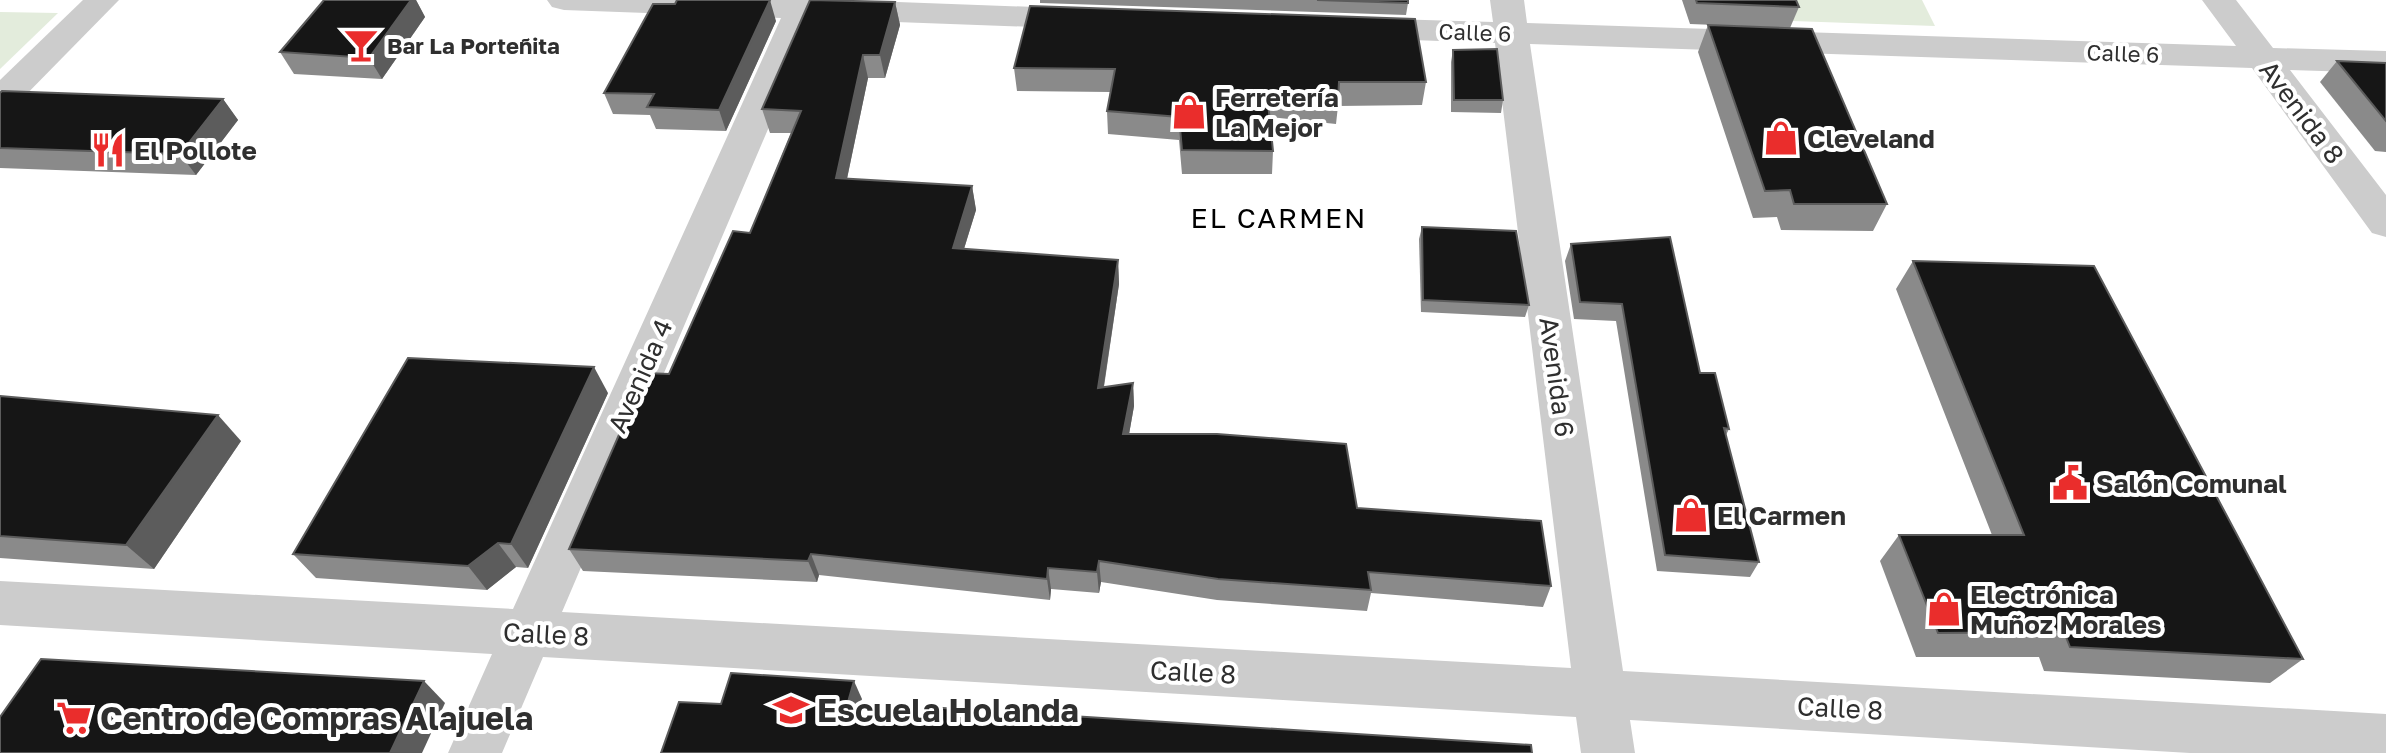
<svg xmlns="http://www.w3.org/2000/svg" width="2386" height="753" font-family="'Golos Text',sans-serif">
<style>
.green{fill:#e3ecdc}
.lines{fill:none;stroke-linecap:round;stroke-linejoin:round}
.street{fill:#ccc;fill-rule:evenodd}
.wall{fill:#8a8a8a}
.shaded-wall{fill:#5c5c5c}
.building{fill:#161616;stroke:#5c5c5c;stroke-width:2}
.labels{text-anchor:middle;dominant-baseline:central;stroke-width:8;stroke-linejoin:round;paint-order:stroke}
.far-street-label{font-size:22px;fill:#2f2f2f;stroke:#fff}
.far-poi-label{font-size:22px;font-weight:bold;fill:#2f2f2f;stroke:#fff;text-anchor:start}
.poi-label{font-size:26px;font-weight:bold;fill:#2f2f2f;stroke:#fff;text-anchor:start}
.street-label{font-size:26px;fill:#2f2f2f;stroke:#fff}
.neighbourhood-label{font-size:28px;letter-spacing:2px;fill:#000;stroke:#fff}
.near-poi-label{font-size:32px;font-weight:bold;fill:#2f2f2f;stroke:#fff;text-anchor:start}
</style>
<rect width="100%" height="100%" fill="#fff"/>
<g class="green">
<polygon points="1757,0 1922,0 1935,26 1764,20"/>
<polygon points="0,12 58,13 0,69"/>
</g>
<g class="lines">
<g class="street">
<polygon points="83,0 119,0 13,108 0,111 0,80"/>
<polygon points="547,0 844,0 1088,9 1100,12 1105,19 1100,26 1088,29 815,19 562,612 1571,668 1495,43 1357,38 1345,35 1340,28 1345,21 1357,18 1493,22 1490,0 1524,0 1527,23 2236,46 2202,0 2236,0 2273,48 2386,51 2386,73 2290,70 2386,195 2386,237 2372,233 2252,68 1530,44 1623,671 2386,714 2386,753 2190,753 1630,720 1635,753 1581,753 1576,717 543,657 502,753 448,753 492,654 0,625 0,581 513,609 781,18 564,10 552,7"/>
</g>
</g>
<g class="wall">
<polygon points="324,0 416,0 425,17 382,79 294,74 280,52"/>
<polygon points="1040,0 1408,0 1408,3 1406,15 1040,3"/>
<polygon points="1682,0 1796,0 1799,7 1790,28 1690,24"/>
<polygon points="895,2 900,25 885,78 868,78 847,179 972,186 976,210 964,249 1118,260 1119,284 1104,387 1133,383 1134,406 1129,434 1357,508 1551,586 1543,607 1371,593 1367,611 1217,600 1101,582 1099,593 1051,589 1050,600 819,575 817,582 583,571 569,549 750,233 791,133 770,133 762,109"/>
<polygon points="1030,6 1426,82 1422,105 1338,106 1336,124 1270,117 1273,151 1272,174 1182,174 1179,140 1108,134 1107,111 1110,92 1017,91 1014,68"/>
<polygon points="776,21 726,131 656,129 650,115 613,114 604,93"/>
<polygon points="1708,25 1887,204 1873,231 1781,230 1777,217 1753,218 1698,52"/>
<polygon points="1453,50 1503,100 1501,113 1451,112 1451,62"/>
<polygon points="2337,61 2386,63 2386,152 2375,151 2320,82"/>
<polygon points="0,93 223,99 238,120 196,175 0,168"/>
<polygon points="1422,227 1529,305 1525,317 1421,312 1419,239"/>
<polygon points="1571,244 1700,373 1729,429 1726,435 1759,562 1750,577 1657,571 1616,321 1574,319 1565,261"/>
<polygon points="1913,261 2303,659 2270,683 2044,671 2039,657 1916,657 1880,561 1899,535 1992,535 1896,289"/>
<polygon points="608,393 528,568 516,567 487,590 316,578 293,554"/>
<polygon points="0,396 241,441 154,569 0,558"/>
</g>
<g class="shaded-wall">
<polygon points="411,0 416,0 425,17 382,79 369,58"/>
<polygon points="770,0 776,21 726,131 719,110"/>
<polygon points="895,2 900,25 885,78 880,55"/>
<polygon points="863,55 868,78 842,202 836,178"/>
<polygon points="223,99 238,120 196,175 180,154"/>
<polygon points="972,186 976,210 957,271 953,248"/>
<polygon points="1118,260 1119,284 1100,411 1098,388"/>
<polygon points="594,367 608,393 528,568 511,544"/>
<polygon points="1133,383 1134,406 1125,457 1123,434"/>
<polygon points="218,415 241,441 154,569 126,545"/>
<polygon points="498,543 516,567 487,590 468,566"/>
<polygon points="811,554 819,575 817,582 808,561"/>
<polygon points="1099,561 1101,582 1099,593 1097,572"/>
<polygon points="1048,568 1051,589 1050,600 1047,579"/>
<polygon points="424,681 445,703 422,753 390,753"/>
<polygon points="854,681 862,699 856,719 848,702"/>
</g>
<g class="building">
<polygon points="324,0 411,0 369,58 280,52"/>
<polygon points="677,0 770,0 719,110 647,107 654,94 604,93 653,4 675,4"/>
<polygon points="810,0 895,2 880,55 863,55 836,178 972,186 953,248 1118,260 1098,388 1133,383 1123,434 1217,434 1346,444 1357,508 1541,521 1551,586 1368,572 1371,590 1218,579 1099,561 1097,572 1048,568 1047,579 811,554 808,561 569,549 646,373 669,374 733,231 750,233 801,111 762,109"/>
<polygon points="1317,0 1408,0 1408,3"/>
<polygon points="1696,0 1796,0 1799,7 1697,3"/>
<polygon points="1030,6 1415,19 1426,82 1339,82 1338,100 1267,93 1273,151 1182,150 1179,117 1107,111 1115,69 1014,68"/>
<polygon points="1708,25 1812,29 1887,204 1794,204 1790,190 1765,191"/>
<polygon points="1497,49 1503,100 1454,100 1453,50"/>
<polygon points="2337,61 2386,63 2386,121"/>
<polygon points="2,91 223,99 180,154 0,148 0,93"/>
<polygon points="1422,227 1516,231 1529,305 1423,300"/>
<polygon points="1670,237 1700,373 1715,373 1729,429 1724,428 1759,562 1665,555 1622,304 1580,302 1571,244"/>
<polygon points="1913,261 2094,266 2303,659 2070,647 2064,632 1938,633 1899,535 2024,535"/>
<polygon points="408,358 594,367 511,544 498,543 468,566 293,554"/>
<polygon points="0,396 218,415 126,545 0,536"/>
<polygon points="41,659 424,681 390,753 0,753 0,717"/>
<polygon points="731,673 854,681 848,702 1531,745 1532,753 661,753 679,702 721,704"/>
</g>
<defs>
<g id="bar-bare" transform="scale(2.76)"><path d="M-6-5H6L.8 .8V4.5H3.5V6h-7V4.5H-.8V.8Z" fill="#ea2d2c" stroke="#fff" stroke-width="2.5" paint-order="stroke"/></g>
<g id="shop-bare" transform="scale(2.76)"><path d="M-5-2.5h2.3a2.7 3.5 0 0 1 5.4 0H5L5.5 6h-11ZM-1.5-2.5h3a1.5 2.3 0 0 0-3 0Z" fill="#ea2d2c" stroke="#fff" stroke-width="2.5" paint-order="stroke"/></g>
<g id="restaurant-bare" transform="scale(2.76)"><path d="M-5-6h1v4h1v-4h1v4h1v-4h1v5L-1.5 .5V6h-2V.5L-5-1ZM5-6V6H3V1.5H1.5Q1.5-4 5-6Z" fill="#ea2d2c" stroke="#fff" stroke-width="2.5" paint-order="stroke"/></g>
<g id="civic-bare" transform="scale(2.76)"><path d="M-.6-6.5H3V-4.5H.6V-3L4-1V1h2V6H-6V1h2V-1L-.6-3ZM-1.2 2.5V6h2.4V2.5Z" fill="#ea2d2c" stroke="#fff" stroke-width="2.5" paint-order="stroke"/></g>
<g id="school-bare" transform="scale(2.76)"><path d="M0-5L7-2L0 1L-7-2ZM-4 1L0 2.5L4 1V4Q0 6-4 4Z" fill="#ea2d2c" stroke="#fff" stroke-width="2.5" paint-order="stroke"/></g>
<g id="supermarket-bare" transform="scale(2.76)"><path d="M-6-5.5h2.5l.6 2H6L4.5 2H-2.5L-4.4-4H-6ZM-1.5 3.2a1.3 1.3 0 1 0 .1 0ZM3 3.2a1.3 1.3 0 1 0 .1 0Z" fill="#ea2d2c" stroke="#fff" stroke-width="2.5" paint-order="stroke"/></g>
</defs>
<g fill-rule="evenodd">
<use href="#bar-bare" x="361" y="45"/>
<use href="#shop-bare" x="1189" y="112"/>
<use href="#shop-bare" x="1781" y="138"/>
<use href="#restaurant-bare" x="108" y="150"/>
<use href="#civic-bare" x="2070" y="483"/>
<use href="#shop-bare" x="1691" y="515"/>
<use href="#shop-bare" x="1944" y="609"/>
<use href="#school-bare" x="791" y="710"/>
<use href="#supermarket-bare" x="74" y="718"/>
</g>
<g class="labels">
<g class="far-street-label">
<text transform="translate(1475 32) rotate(2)">Calle 6</text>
<text transform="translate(2123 53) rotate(2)">Calle 6</text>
</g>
<g class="far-poi-label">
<text x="387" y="45">Bar La Porteñita</text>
</g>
<g class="poi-label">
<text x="1215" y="97">Ferretería<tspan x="1215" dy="30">La Mejor</tspan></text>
<text x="1807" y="138">Cleveland</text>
<text x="134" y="150">El Pollote</text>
<text x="2096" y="483">Salón Comunal</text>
<text x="1717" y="515">El Carmen</text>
<text x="1970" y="594">Electrónica<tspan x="1970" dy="30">Muñoz Morales</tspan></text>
</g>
<g class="street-label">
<text transform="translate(2302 112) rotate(53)">Avenida 8</text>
<text transform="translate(640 376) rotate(-66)">Avenida 4</text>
<text transform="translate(1557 377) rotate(82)">Avenida 6</text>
<text transform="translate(546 634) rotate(3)">Calle 8</text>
<text transform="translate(1193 672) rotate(3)">Calle 8</text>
<text transform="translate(1840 708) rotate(3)">Calle 8</text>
</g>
<g class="neighbourhood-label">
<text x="1279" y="217">EL CARMEN</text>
</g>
<g class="near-poi-label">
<text x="817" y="710">Escuela Holanda</text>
<text x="100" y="718">Centro de Compras Alajuela</text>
</g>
</g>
</svg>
